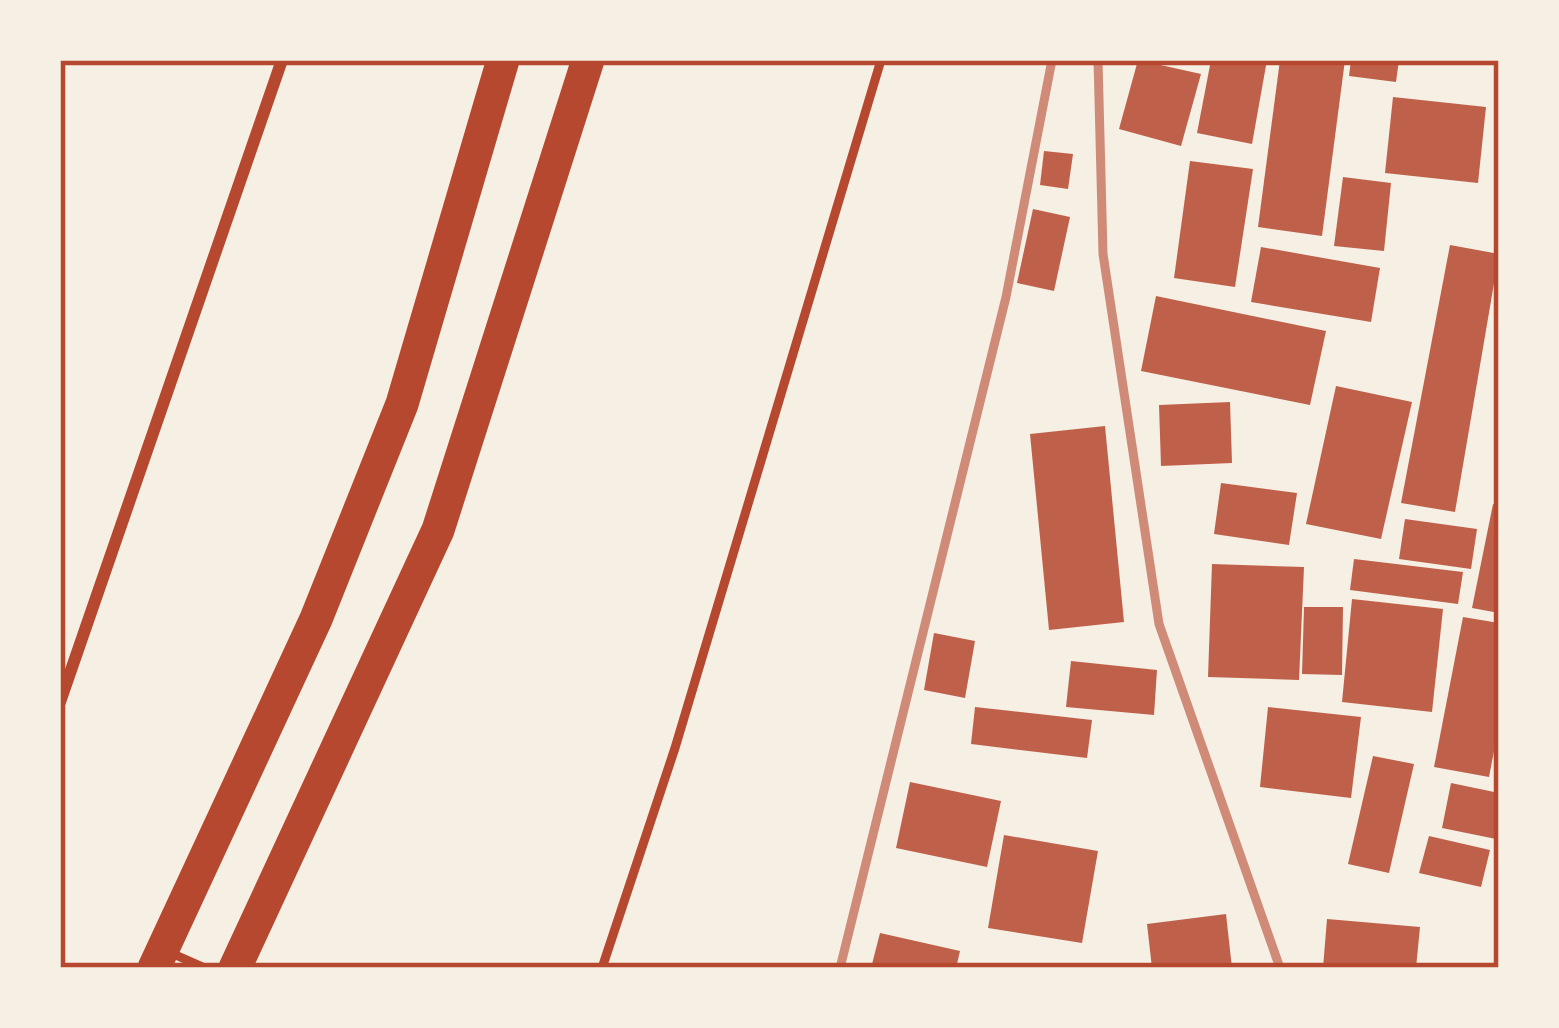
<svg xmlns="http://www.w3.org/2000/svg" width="1559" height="1028" font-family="'Fira Sans',sans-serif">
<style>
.building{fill:#bf614a}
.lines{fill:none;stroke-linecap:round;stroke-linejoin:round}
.service{stroke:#b5482f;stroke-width:9}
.minor{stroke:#b5482f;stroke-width:12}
.trunk{stroke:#b5482f;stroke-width:33}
.rail{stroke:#cf8b77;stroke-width:9}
.neatline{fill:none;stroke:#b5482f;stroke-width:4.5}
</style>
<rect width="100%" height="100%" fill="#f6efe4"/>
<g class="building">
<polygon points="1138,60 1201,74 1181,146 1119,129"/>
<polygon points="1211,60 1267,60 1252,144 1197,133"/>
<polygon points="1280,60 1345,60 1322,236 1258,227"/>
<polygon points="1351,60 1399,60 1396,82 1349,76"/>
<polygon points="1393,97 1486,107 1478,183 1385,173"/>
<polygon points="1044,151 1073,154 1068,189 1040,185"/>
<polygon points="1190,161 1253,169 1235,287 1174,278"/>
<polygon points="1343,177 1391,183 1384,251 1334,246"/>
<polygon points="1033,209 1070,217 1054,291 1017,283"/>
<polygon points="1450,245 1499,254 1455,512 1401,503"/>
<polygon points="1261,247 1380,268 1371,322 1251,302"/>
<polygon points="1156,296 1326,331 1310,405 1141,371"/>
<polygon points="1336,386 1412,402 1381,539 1306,524"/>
<polygon points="1230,402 1232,463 1161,466 1159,405"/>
<polygon points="1105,426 1124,622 1049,630 1030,434"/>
<polygon points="1221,483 1297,493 1289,545 1214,534"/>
<polygon points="1493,504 1499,506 1499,613 1472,608"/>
<polygon points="1405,519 1477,529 1471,569 1399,559"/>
<polygon points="1354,559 1463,572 1458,604 1350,590"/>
<polygon points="1212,564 1304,567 1299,680 1208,677"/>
<polygon points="1352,599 1443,609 1432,712 1342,702"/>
<polygon points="1304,607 1343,607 1342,675 1302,674"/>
<polygon points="1463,617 1499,623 1499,725 1489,777 1434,767"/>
<polygon points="934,633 975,641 965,698 924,690"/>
<polygon points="1071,661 1157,670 1154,715 1066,707"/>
<polygon points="975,707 1092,720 1087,758 971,744"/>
<polygon points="1268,707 1361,717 1351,798 1260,787"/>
<polygon points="1373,756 1414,764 1389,873 1348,864"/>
<polygon points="910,782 1001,801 987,867 896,848"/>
<polygon points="1451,783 1499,793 1496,839 1442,828"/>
<polygon points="1004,835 1098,851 1082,943 988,928"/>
<polygon points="1429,836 1490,850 1481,887 1419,873"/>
<polygon points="1226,914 1232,968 1152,968 1147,924"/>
<polygon points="1327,919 1420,927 1416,968 1323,968"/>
<polygon points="880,933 960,951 956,968 871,968"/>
</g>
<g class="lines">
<g class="service">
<polyline points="171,953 205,968"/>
<polyline points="602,968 675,748 881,60"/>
</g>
<polyline class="minor" points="60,702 282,60"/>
<g class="trunk">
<polyline points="154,968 316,619 402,404 503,60"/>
<polyline points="235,968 438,530 588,60"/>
</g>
<g class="rail">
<polyline points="1098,60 1103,254 1159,624 1280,968"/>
<polyline points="840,968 1006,297 1052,60"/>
</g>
</g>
<rect width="1559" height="1028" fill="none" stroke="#f6efe4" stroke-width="126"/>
<rect x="63" y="63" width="1433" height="902" class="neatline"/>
</svg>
